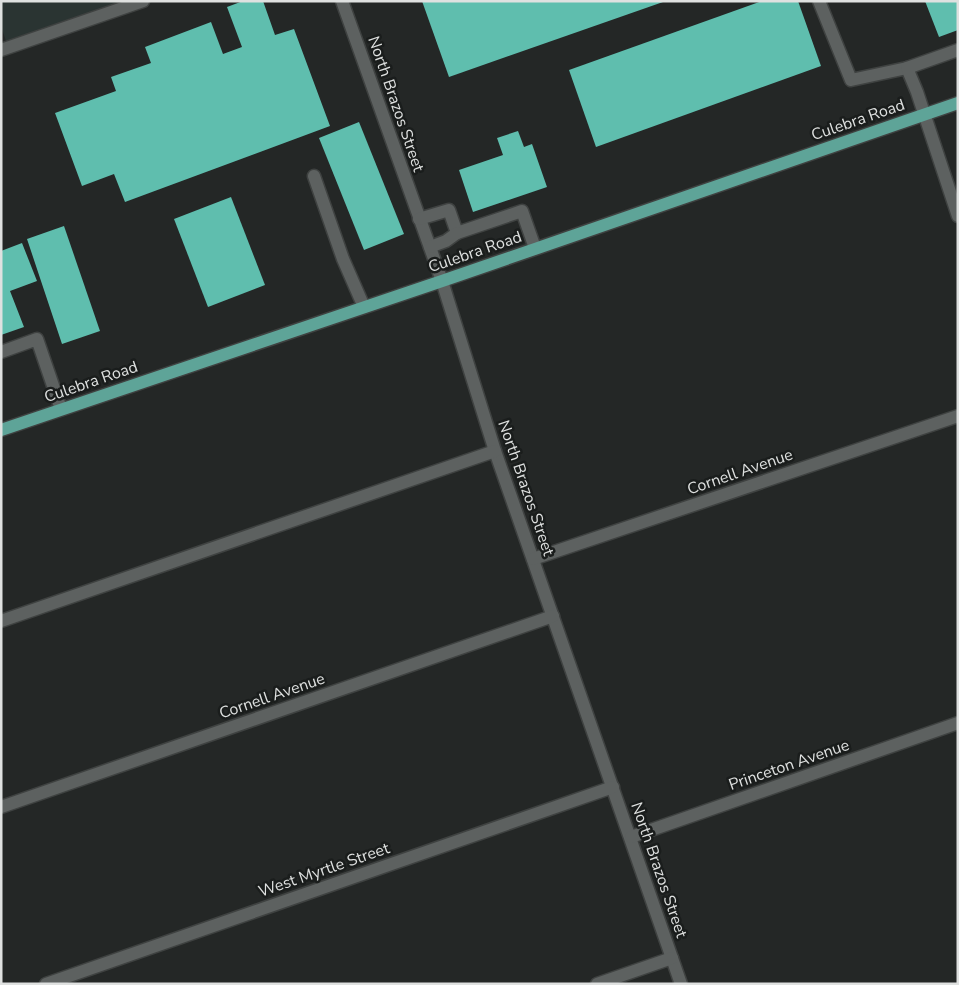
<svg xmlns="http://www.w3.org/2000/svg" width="959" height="985" font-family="'Nunito Sans',sans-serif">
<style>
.built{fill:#2a3432}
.building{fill:#5fbeae}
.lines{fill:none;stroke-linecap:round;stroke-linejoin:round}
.minor-casing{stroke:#3f4241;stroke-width:15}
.major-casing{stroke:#3f4241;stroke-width:15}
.minor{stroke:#5d6160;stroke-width:12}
.major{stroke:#5ea498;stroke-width:12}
.labels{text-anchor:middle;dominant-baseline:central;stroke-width:5;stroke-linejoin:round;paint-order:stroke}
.street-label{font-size:16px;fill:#dfe1e0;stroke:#1a1d1c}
</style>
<rect width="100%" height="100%" fill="#242726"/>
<polygon class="built" points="1,1 122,1 6,41 1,26"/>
<g class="building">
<polygon points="243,1 263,1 275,35 294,29 330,126 125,202 114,174 82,186 55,113 116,91 111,77 151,63 145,47 211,22 223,54 242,47 227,7"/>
<polygon points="422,1 663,1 663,2 449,77"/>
<polygon points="762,1 798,1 821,66 596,147 569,70"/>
<polygon points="925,1 958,1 958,30 939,37"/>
<polygon points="359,122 404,234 364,250 319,138"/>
<polygon points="518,131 524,147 532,144 547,187 473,212 459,170 503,155 497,138"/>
<polygon points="231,197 265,285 208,307 174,219"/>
<polygon points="64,226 100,331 62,344 27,239"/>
<polygon points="22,243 37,281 10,291 24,327 1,335 1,251"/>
</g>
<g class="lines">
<g class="minor-casing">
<g id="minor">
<polyline points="342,1 442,281 495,451 681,984"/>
<polyline points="819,1 851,80 907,68"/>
<polyline points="1,50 143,1"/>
<polyline points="958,50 907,68 917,92 958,216"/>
<polyline points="314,176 343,259 364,307"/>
<polyline points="419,219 449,210 457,233 522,211 535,248"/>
<polyline points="430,247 446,241 457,233"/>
<polyline points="1,352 37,339 61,409"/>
<polyline points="533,559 958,416"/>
<polyline points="1,621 495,451"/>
<polyline points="1,807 553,616"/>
<polyline points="631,837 958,723"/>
<polyline points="46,984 613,787"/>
<polyline points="597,984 672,958"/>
</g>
</g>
<g class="major-casing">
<polyline id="major" points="1,430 442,281 958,103"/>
</g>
<use href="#minor" class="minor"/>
<use href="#major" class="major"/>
</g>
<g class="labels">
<g class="street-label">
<text transform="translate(396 104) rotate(71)">North Brazos Street</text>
<text transform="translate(858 120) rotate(-19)">Culebra Road</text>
<text transform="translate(475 252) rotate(-19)">Culebra Road</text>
<text transform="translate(91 382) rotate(-19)">Culebra Road</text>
<text transform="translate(740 472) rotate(-19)">Cornell Avenue</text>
<text transform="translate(526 488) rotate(71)">North Brazos Street</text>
<text transform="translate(272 696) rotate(-19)">Cornell Avenue</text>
<text transform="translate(789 765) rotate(-19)">Princeton Avenue</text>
<text transform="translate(324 870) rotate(-19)">West Myrtle Street</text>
<text transform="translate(659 870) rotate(71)">North Brazos Street</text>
</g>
</g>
<rect width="959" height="985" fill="none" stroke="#dfe1e0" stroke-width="5"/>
</svg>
